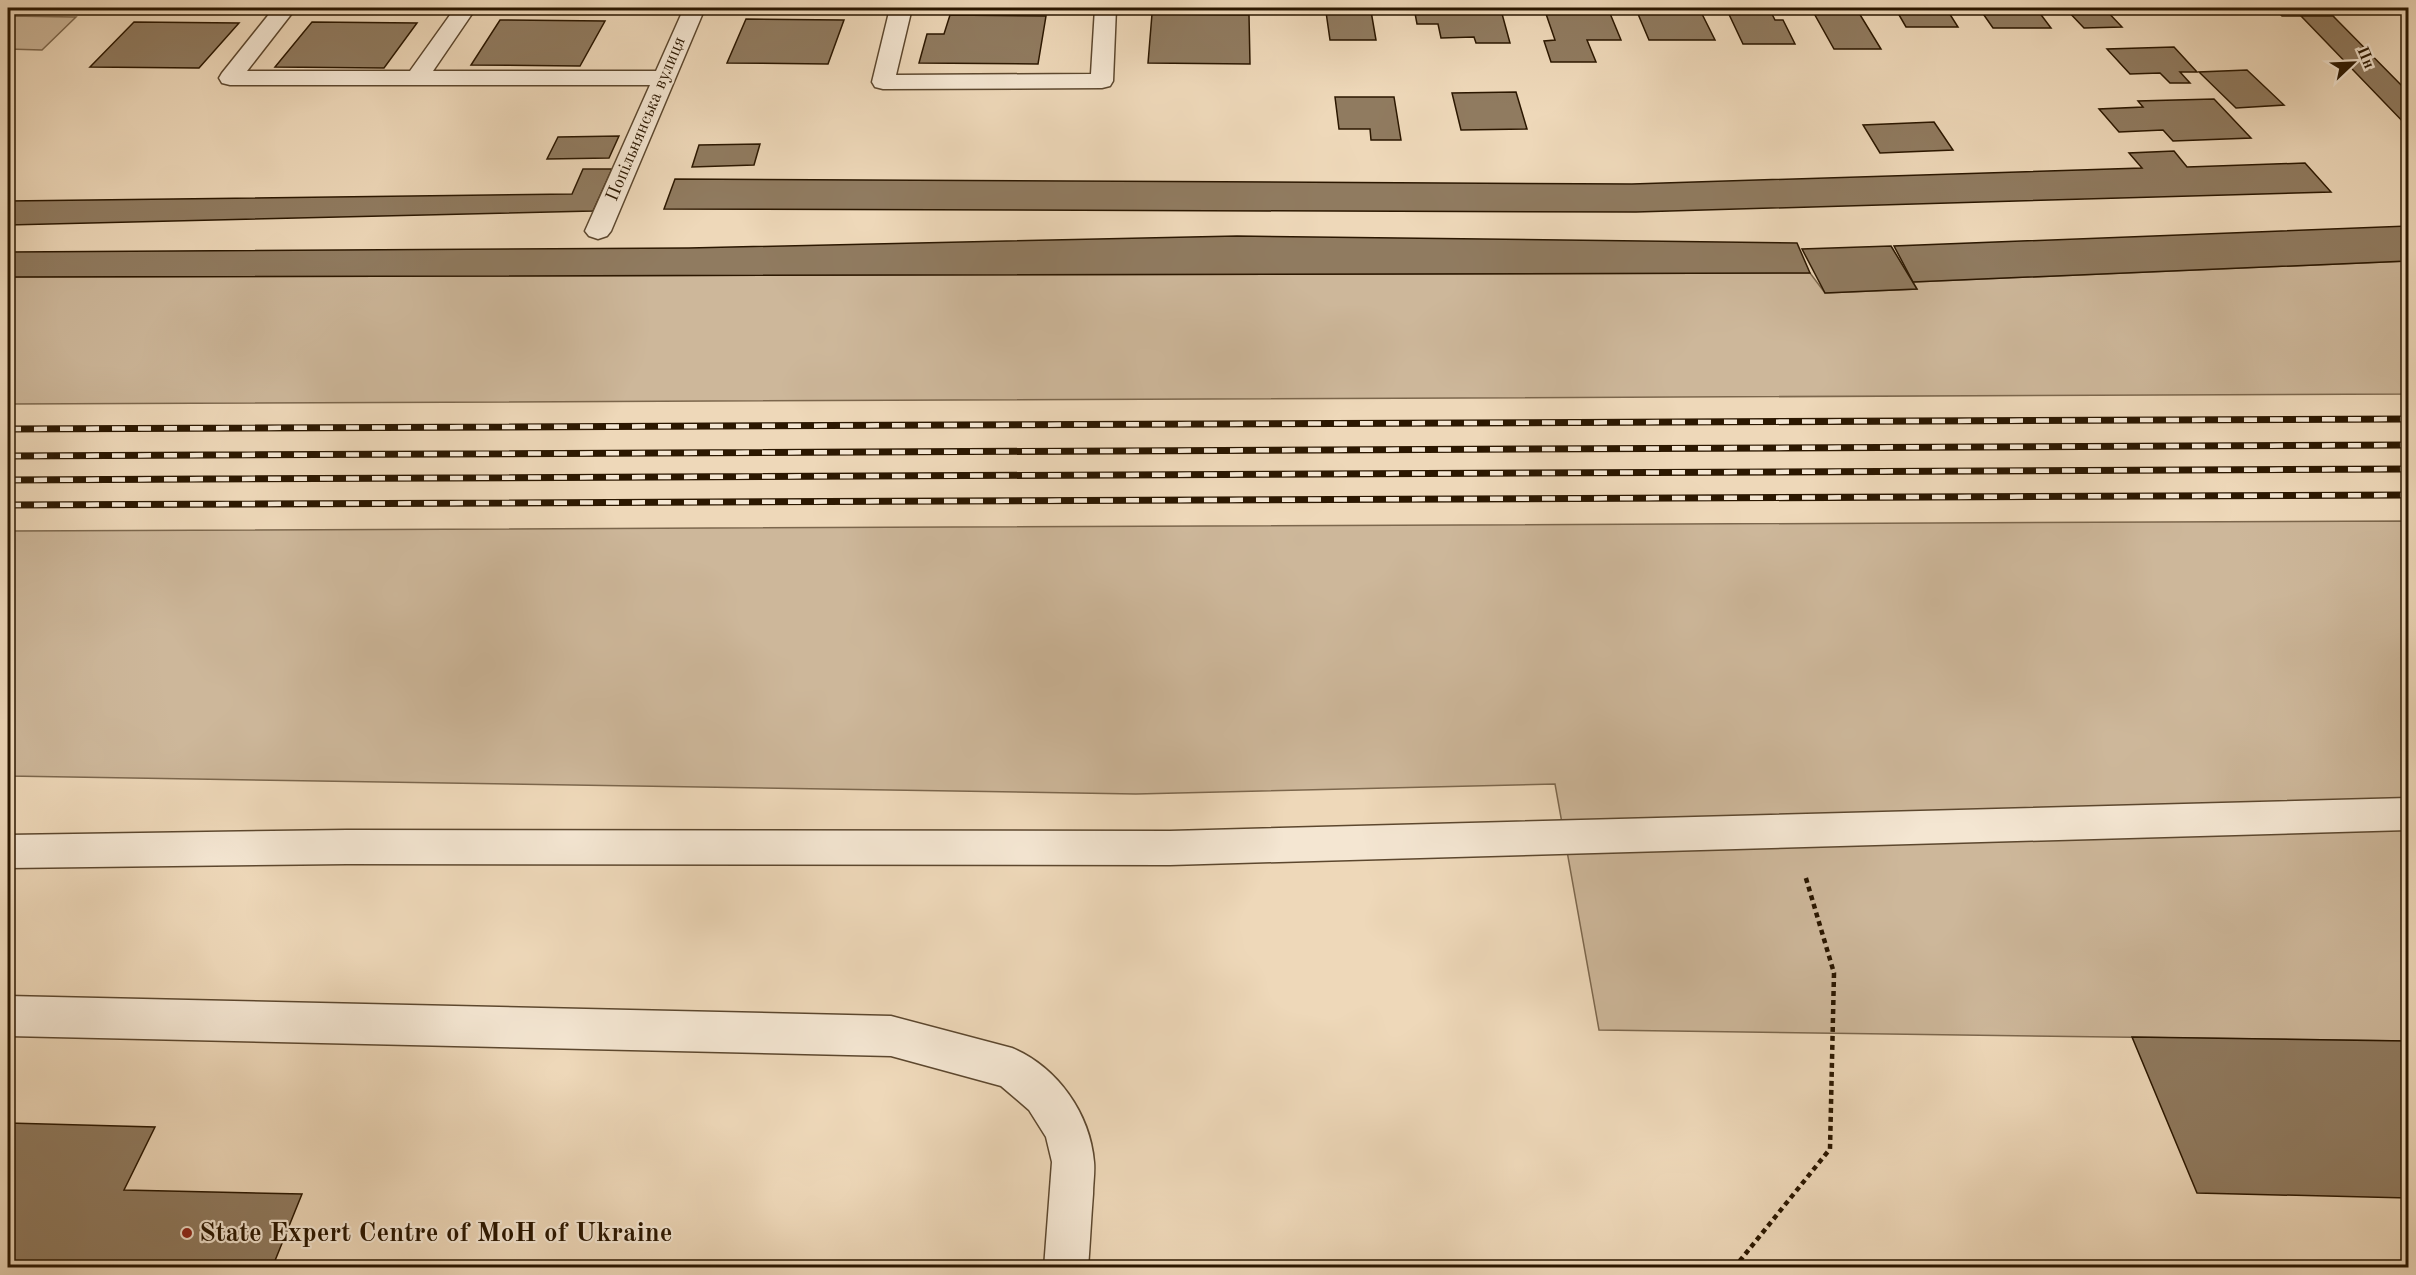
<svg xmlns="http://www.w3.org/2000/svg" width="2416" height="1275" font-family="'Old Standard TT',serif">
<style>
.green{fill:#cdb79a;stroke:#7c674d;stroke-width:1.5}
.building{fill:#907b60;stroke:#2b1700;stroke-width:1.5}
.lines{fill:none;stroke-linecap:round;stroke-linejoin:round}
.minor-casing{stroke:#5c472e;stroke-width:3}
.path{stroke:#2b1700;stroke-width:4.5;stroke-dasharray:5 4;stroke-linecap:butt}
.minor{fill:#f4e6d2;fill-rule:evenodd}
.rail-casing{stroke:#2b1700;stroke-width:7}
.rail{stroke:#f4e6d2;stroke-width:4.5;stroke-dasharray:13;stroke-linecap:butt}
.poi-dot{fill:#8f2418;stroke:#f4e6d2;stroke-width:2}
.labels{text-anchor:middle;dominant-baseline:central;stroke-width:4.5;stroke-linejoin:round;paint-order:stroke}
.far-street-label{font-size:18px;fill:#2b1700;stroke:#f4e6d2}
.near-poi-label{font-size:27px;font-weight:bold;fill:#2b1700;stroke:#f4e6d2;text-anchor:start}
</style>
<rect width="100%" height="100%" fill="#eed8b9"/>
<filter id="stains"><feTurbulence type="fractalNoise" baseFrequency=".00333" numOctaves="4"/><feColorMatrix values="0 0 0 0 .2 0 0 0 0 .09 0 0 0 0 .02 0 0 0 .5 -.17"/></filter>
<radialGradient id="worn" r=".72"><stop offset=".6" stop-color="#630" stop-opacity="0"/><stop offset="1" stop-color="#630" stop-opacity=".3"/></radialGradient>
<g class="green">
<polygon points="8,16 76,17 42,50 8,49"/>
<polygon points="2408,261 2408,394 8,404 8,277 1810,273 1825,293 1917,289 1913,282"/>
<polygon points="2408,521 2408,1041 1599,1030 1555,784 1136,794 8,776 8,531"/>
</g>
<g class="building">
<polygon points="1414,8 1438,8 1439,11 1501,10 1510,43 1476,43 1474,37 1441,38 1438,24 1417,24"/>
<polygon points="1726,8 1769,8 1775,20 1783,20 1795,44 1743,44"/>
<polygon points="1811,8 1856,8 1881,49 1834,49"/>
<polygon points="1895,8 1946,8 1958,27 1906,27"/>
<polygon points="1979,8 2036,8 2051,28 1993,28"/>
<polygon points="2065,8 2104,8 2122,27 2084,28"/>
<polygon points="2274,8 2325,8 2333,16 2282,16"/>
<polygon points="1371,11 1376,40 1330,40 1326,12"/>
<polygon points="1545,11 1609,11 1621,40 1587,40 1596,62 1551,62 1544,41 1555,40"/>
<polygon points="1152,14 1249,15 1250,64 1148,63"/>
<polygon points="1638,14 1702,14 1715,40 1649,40"/>
<polygon points="950,15 1046,16 1038,64 919,63 927,34 944,34"/>
<polygon points="2301,16 2333,16 2408,92 2408,127"/>
<polygon points="746,19 844,20 828,64 727,63"/>
<polygon points="500,20 605,21 580,66 471,65"/>
<polygon points="134,22 239,23 199,68 90,67"/>
<polygon points="312,22 417,23 384,68 275,67"/>
<polygon points="2174,47 2197,72 2180,72 2190,83 2170,83 2160,73 2130,74 2107,49"/>
<polygon points="2247,70 2284,105 2236,108 2199,72"/>
<polygon points="1516,92 1527,129 1461,130 1452,93"/>
<polygon points="1335,97 1394,97 1401,140 1371,140 1370,129 1339,129"/>
<polygon points="2214,99 2251,138 2173,141 2163,130 2119,132 2099,109 2143,107 2138,101"/>
<polygon points="1934,122 1953,150 1880,153 1863,125"/>
<polygon points="619,136 609,158 547,159 558,137"/>
<polygon points="760,144 754,165 692,167 699,145"/>
<polygon points="2174,151 2187,167 2305,163 2331,192 1636,212 664,209 675,179 1632,184 2142,168 2129,153"/>
<polygon points="583,169 612,169 593,211 8,225 8,201 572,194"/>
<polygon points="2408,226 2408,261 1913,282 1894,246"/>
<polygon points="1237,236 1797,243 1810,273 8,277 8,252 689,248"/>
<polygon points="1891,246 1917,289 1825,293 1802,249"/>
<polygon points="2132,1037 2408,1041 2408,1198 2197,1193"/>
<polygon points="8,1123 155,1127 124,1190 302,1194 272,1268 8,1268"/>
</g>
<g class="lines">
<g class="minor-casing">
<g id="minor">
<polygon points="274,8 296,8 247,71 410,71 455,8 476,8 433,71 656,71 684,8 705,8 611,231 607,236 598,239 589,236 585,231 650,85 230,85 222,83 219,78 222,73"/>
<polygon points="890,8 912,8 896,75 1091,74 1095,8 1116,8 1113,81 1110,86 1102,88 883,89 875,87 872,82"/>
<polygon points="2408,798 2408,830 1170,865 347,864 8,868 8,835 347,830 1170,831"/>
<path d="M 8,996 L 891,1016 L 1012,1048 C 1057,1067 1090,1113 1094,1162 C 1095,1172 1093,1184 1093,1194 C 1091,1219 1090,1243 1088,1268 L 1044,1268 L 1052,1162 L 1046,1137 L 1029,1110 L 1001,1086 L 891,1056 L 8,1036 Z"/>
</g>
</g>
<polyline class="path" points="1734,1268 1830,1149 1834,973 1805,875"/>
<use href="#minor" class="minor"/>
<g class="rail-casing">
<g id="rail">
<polyline points="8,429 2408,419"/>
<polyline points="8,456 2408,445"/>
<polyline points="8,480 2408,469"/>
<polyline points="8,505 2408,495"/>
</g>
</g>
<use href="#rail" class="rail"/>
</g>
<circle class="poi-dot" cx="187" cy="1233" r="6"/>
<g class="labels">
<g class="far-street-label">
<text transform="translate(646 119) rotate(-67)">Попільнянська вулиця</text>
</g>
<g class="near-poi-label">
<text x="199" y="1233">State Expert Centre of MoH of Ukraine</text>
</g>
</g>
<rect width="2416" height="1275" fill="none" stroke="#eed8b9" stroke-width="30"/>
<rect x="9" y="9" width="2398" height="1257" fill="none" stroke="#2b1700" stroke-width="3"/>
<rect x="15" y="15" width="2386" height="1245" fill="none" stroke="#2b1700" stroke-width="1.5"/>
<g transform="translate(2353 63) rotate(67)" stroke="#f4e6d2" stroke-width="4.5" paint-order="stroke">
<path d="M0-4.5L10 22L0 15L-10 22Z" fill="#2b1700"/>
<text y="-9" font-size="16" font-weight="bold" text-anchor="middle" fill="#2b1700">Пн</text>
</g>
<rect width="100%" height="100%" filter="url(#stains)"/>
<rect width="100%" height="100%" fill="url(#worn)"/>
</svg>
